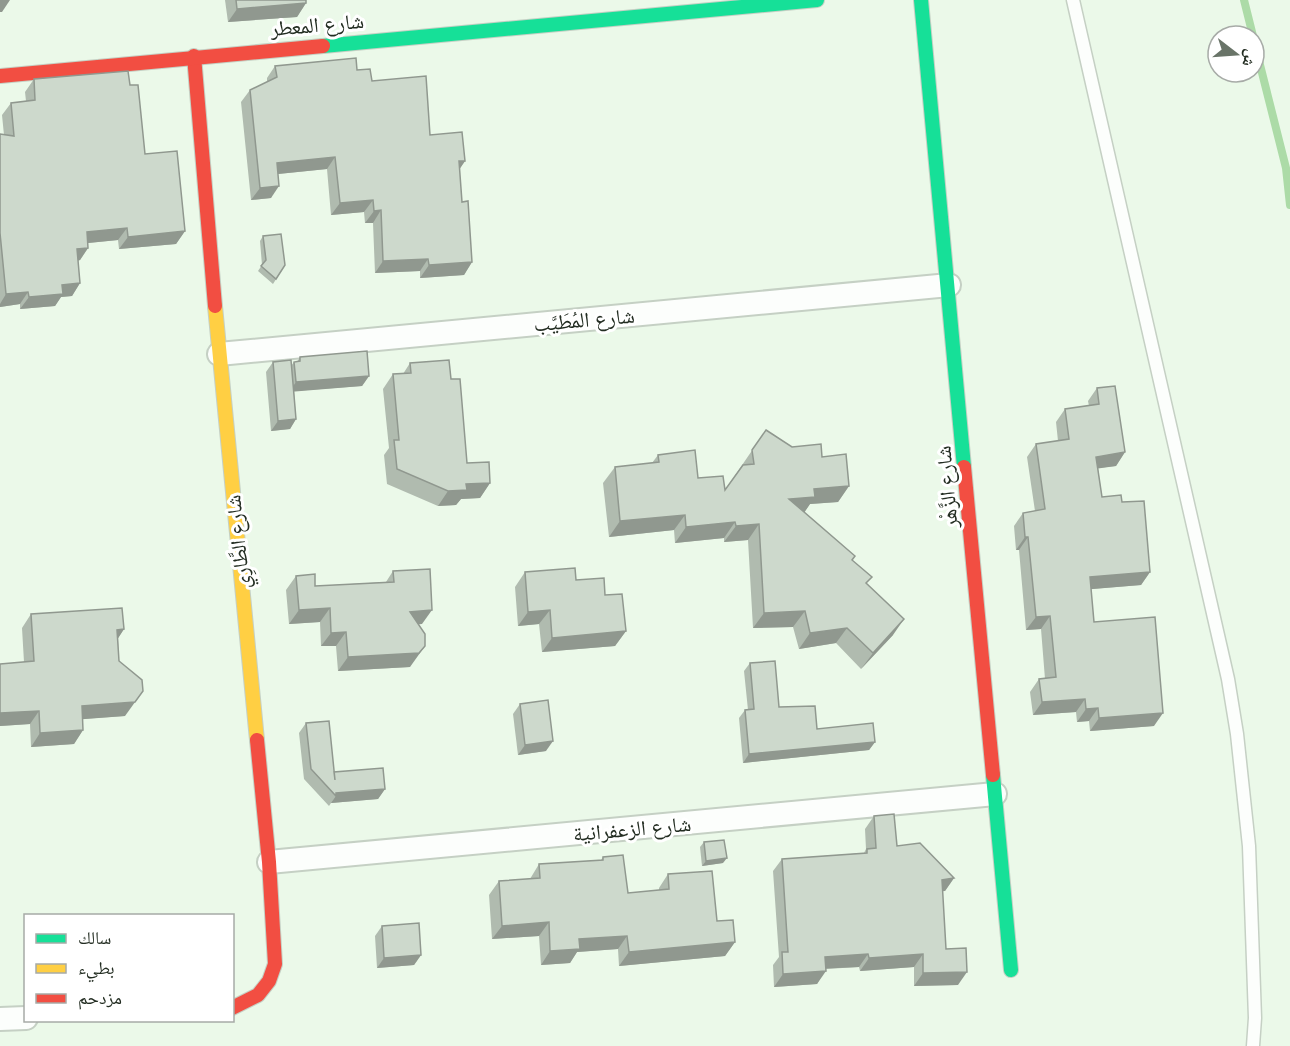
<svg xmlns="http://www.w3.org/2000/svg" width="1290" height="1046" font-family="Mulish,'Noto Naskh Arabic',sans-serif">
<style>
.lines{fill:none;stroke-linecap:round;stroke-linejoin:round}
.stream{stroke:#acdba7;stroke-width:8}
.lane-casing{stroke:#c5d0c4;stroke-width:15}
.street-casing{stroke:#c5d0c4;stroke-width:26}
.fast-casing{stroke:#c5d0c4;stroke-width:16}
.slow-casing{stroke:#c5d0c4;stroke-width:16}
.jam-casing{stroke:#c5d0c4;stroke-width:16}
.lane{stroke:#fcfefc;stroke-width:12}
.street{stroke:#fcfefc;stroke-width:22}
.fast{stroke:#16e098;stroke-width:14}
.slow{stroke:#ffcf43;stroke-width:14}
.jam{stroke:#f24e42;stroke-width:14}
.wall{fill:#b0bbaf}
.shaded-wall{fill:#90988f}
.building{fill:#cdd9cc;stroke:#90988f;stroke-width:1.5}
.labels{text-anchor:middle;dominant-baseline:central;stroke-width:6;stroke-linejoin:round;paint-order:stroke}
.street-label{font-size:21px;fill:#232d22;stroke:#fff}
</style>
<rect width="100%" height="100%" fill="#ebf9e9"/>
<g class="lines">
<g class="stream">
<polyline points="1244,0 1253,36"/>
<polyline points="1254,41 1286,168 1290,205"/>
</g>
<g class="lane-casing">
<polyline id="lane" points="1073,0 1228,679 1237,734 1249,846 1255,1018 1253,1046"/>
</g>
<g class="street-casing">
<g id="street">
<polyline points="219,354 949,285"/>
<polyline points="269,862 995,794"/>
<polyline points="0,1019 26,1018"/>
</g>
</g>
<g class="fast-casing">
<g id="fast">
<polyline points="921,0 964,467"/>
<polyline points="323,46 817,0"/>
<polyline points="993,775 1011,970"/>
</g>
</g>
<g class="slow-casing">
<polyline id="slow" points="215,306 257,740"/>
</g>
<g class="jam-casing">
<g id="jam">
<polyline points="194,56 215,306"/>
<polyline points="0,76 323,46"/>
<polyline points="964,467 993,775"/>
<polyline points="232,1008 258,995 269,981 275,964 269,862 257,740"/>
</g>
</g>
<use href="#lane" class="lane"/>
<use href="#street" class="street"/>
<use href="#fast" class="fast"/>
<use href="#slow" class="slow"/>
<use href="#jam" class="jam"/>
</g>
<g class="wall">
<polygon points="225,0 306,0 306,3 297,17 228,22"/>
<polygon points="275,66 357,70 372,81 430,135 465,161 459,169 462,202 472,262 464,275 420,278 420,271 375,273 373,223 365,223 364,212 331,215 327,169 278,174 271,198 251,200 241,102 250,90 267,82 267,78"/>
<polygon points="34,79 130,85 145,154 185,231 176,244 119,249 118,240 88,243 88,248 80,260 78,261 80,283 72,296 61,297 55,306 20,309 20,304 0,307 0,134 4,135 2,115 11,103 26,101 25,92"/>
<polygon points="263,236 285,265 273,284 258,271 262,265 260,241"/>
<polygon points="300,357 369,376 362,386 294,391 296,419 290,429 271,431 266,372 273,362 291,366 294,362 297,362"/>
<polygon points="410,363 451,379 467,463 490,483 480,498 461,499 456,505 438,506 387,484 384,455 389,448 383,389 393,374 403,374"/>
<polygon points="1097,388 1125,452 1116,466 1098,468 1102,497 1122,502 1150,572 1141,585 1091,589 1094,622 1154,726 1090,731 1089,721 1077,722 1076,712 1033,715 1030,692 1039,679 1045,679 1041,629 1026,630 1019,550 1016,550 1014,526 1023,513 1035,511 1027,457 1036,444 1058,441 1056,422 1065,409 1089,406 1088,401"/>
<polygon points="766,430 792,447 822,457 849,486 838,502 810,504 804,512 852,560 867,584 893,635 861,669 836,643 799,649 793,627 753,628 748,540 724,542 724,538 675,543 674,530 609,537 603,483 615,467 652,463 658,455 698,478 725,490"/>
<polygon points="393,571 422,624 418,624 410,667 338,671 336,646 321,646 320,622 289,624 286,590 296,576 315,586 386,582"/>
<polygon points="525,572 576,580 605,595 626,631 615,646 542,652 539,624 518,626 515,587"/>
<polygon points="31,614 124,629 118,638 119,661 125,716 82,719 83,730 74,744 31,747 30,724 0,726 0,664 24,662 22,628"/>
<polygon points="750,663 779,707 817,729 875,742 869,750 743,763 739,718 745,710 748,710 744,671"/>
<polygon points="520,704 546,751 518,755 513,714"/>
<polygon points="306,723 334,772 385,789 378,799 331,803 329,806 304,779 299,733"/>
<polygon points="874,816 897,846 954,878 945,891 942,891 946,949 958,985 914,986 914,967 860,971 859,967 826,969 817,984 774,987 773,965 779,957 773,871 782,859 864,853 866,849 865,829"/>
<polygon points="704,842 723,863 702,866 700,847"/>
<polygon points="603,857 628,893 659,890 659,888 668,874 717,921 735,942 725,956 619,966 618,949 577,952 570,963 541,965 539,936 492,939 489,895 499,881 530,879 539,864 601,860"/>
<polygon points="382,926 421,955 414,965 377,968 375,936"/>
</g>
<g class="shaded-wall">
<polygon points="0,0 10,0 2,12 0,12"/>
<polygon points="306,3 297,17 228,22 237,9"/>
<polygon points="335,157 327,169 268,175 277,163"/>
<polygon points="459,161 465,161 457,173"/>
<polygon points="279,186 271,198 251,200 260,188"/>
<polygon points="373,200 364,212 331,215 340,203"/>
<polygon points="381,210 373,223 365,223 374,211"/>
<polygon points="127,228 118,240 78,244 87,232"/>
<polygon points="185,231 176,244 119,249 128,237"/>
<polygon points="88,248 80,260 68,262 77,249"/>
<polygon points="428,259 420,271 375,273 383,261"/>
<polygon points="472,262 464,275 420,278 429,265"/>
<polygon points="80,283 72,296 61,297 55,306 20,309 29,297 62,285"/>
<polygon points="28,292 20,304 0,307 0,304 6,294"/>
<polygon points="369,376 362,386 289,392 296,382"/>
<polygon points="296,419 290,429 271,431 278,421"/>
<polygon points="1125,452 1116,466 1087,470 1096,457"/>
<polygon points="490,483 480,498 461,499 456,505 438,506 448,491 466,484"/>
<polygon points="849,486 838,502 810,504 804,513 789,499 814,489"/>
<polygon points="685,515 674,530 609,537 620,521"/>
<polygon points="735,522 724,538 675,543 686,527"/>
<polygon points="759,524 748,540 724,542 736,526"/>
<polygon points="1025,537 1028,537 1019,550 1016,550"/>
<polygon points="1150,572 1141,585 1081,590 1090,577"/>
<polygon points="330,608 320,622 289,624 299,610"/>
<polygon points="432,610 422,624 400,626 410,612"/>
<polygon points="550,610 539,624 518,626 528,612"/>
<polygon points="805,611 793,627 753,628 764,613"/>
<polygon points="1050,616 1041,629 1026,630 1036,617"/>
<polygon points="904,619 893,635 861,669 873,653"/>
<polygon points="847,628 836,643 799,649 810,633"/>
<polygon points="124,629 115,643 117,630"/>
<polygon points="626,631 615,646 542,652 552,638"/>
<polygon points="346,632 336,646 321,646 331,633"/>
<polygon points="425,646 410,667 338,671 348,657"/>
<polygon points="143,691 125,716 72,720 82,706"/>
<polygon points="1085,699 1076,712 1033,715 1042,702"/>
<polygon points="1098,708 1089,721 1077,722 1086,709"/>
<polygon points="39,711 30,724 0,726 0,713"/>
<polygon points="1163,713 1154,726 1090,731 1099,718"/>
<polygon points="83,730 74,744 31,747 40,733"/>
<polygon points="553,741 546,751 518,755 525,745"/>
<polygon points="875,742 869,750 743,763 749,754"/>
<polygon points="385,789 378,799 331,803 336,796 336,793"/>
<polygon points="727,858 723,863 702,866 706,861"/>
<polygon points="954,878 945,891 933,892 942,880"/>
<polygon points="549,922 539,936 492,939 502,926"/>
<polygon points="627,936 618,949 577,952 570,963 541,965 550,951 579,939"/>
<polygon points="735,942 725,956 619,966 629,952"/>
<polygon points="868,954 859,967 816,969 825,957"/>
<polygon points="923,954 914,967 860,971 869,958"/>
<polygon points="421,955 414,965 377,968 384,958"/>
<polygon points="826,971 817,984 774,987 783,974"/>
<polygon points="967,972 958,985 914,986 923,973"/>
</g>
<g class="building">
<polygon points="236,0 306,0 306,3 237,9"/>
<polygon points="356,58 357,70 370,69 372,81 426,76 430,135 462,132 465,161 459,161 462,202 468,201 472,262 429,265 428,259 383,261 381,210 374,211 373,200 340,203 335,157 277,163 279,186 260,188 250,90 277,77 275,66"/>
<polygon points="128,71 130,85 138,85 145,154 177,151 185,231 128,237 127,228 87,232 88,248 77,249 80,283 62,285 63,294 29,297 28,292 6,294 0,233 0,134 14,136 11,103 35,100 34,79"/>
<polygon points="281,234 285,265 276,279 261,266 266,260 263,236"/>
<polygon points="367,351 369,376 296,382 294,362 300,361 300,357"/>
<polygon points="291,360 296,419 278,421 273,362"/>
<polygon points="449,360 451,379 460,379 467,463 489,462 490,483 466,484 467,490 448,491 397,469 394,440 399,440 393,374 411,373 410,363"/>
<polygon points="1115,386 1125,452 1096,457 1102,497 1121,495 1122,502 1144,501 1150,572 1090,577 1094,622 1155,617 1163,713 1099,718 1098,708 1086,709 1085,699 1042,702 1039,679 1056,677 1050,616 1036,617 1028,537 1025,537 1023,513 1045,509 1036,444 1069,439 1065,409 1099,404 1097,388"/>
<polygon points="766,430 792,447 821,444 822,457 846,454 849,486 814,489 815,497 789,499 855,556 852,560 872,577 866,583 904,619 873,653 847,628 810,633 805,611 764,613 759,524 736,526 735,522 686,527 685,515 620,521 615,467 659,462 658,455 695,450 698,478 723,476 725,490 743,465 754,464 752,450"/>
<polygon points="575,568 576,580 604,578 605,595 622,594 626,631 552,638 550,610 528,612 525,572"/>
<polygon points="430,569 432,610 410,612 425,634 425,646 419,653 348,657 346,632 331,633 330,608 299,610 296,576 315,574 315,586 394,582 393,571"/>
<polygon points="122,608 124,629 117,630 119,661 142,680 143,691 135,702 82,706 83,730 40,733 39,711 0,713 0,664 34,661 31,614"/>
<polygon points="775,661 779,707 815,706 817,729 873,723 875,742 749,754 745,710 754,709 750,663"/>
<polygon points="548,700 553,741 525,745 520,704"/>
<polygon points="329,721 335,780 334,772 383,768 385,789 336,793 336,796 311,769 306,723"/>
<polygon points="894,814 897,846 920,843 954,878 942,880 946,949 966,948 967,972 923,973 923,954 869,958 868,954 825,957 826,971 783,974 782,952 788,952 782,859 867,853 867,849 876,848 874,816"/>
<polygon points="724,840 727,858 706,861 704,842"/>
<polygon points="623,855 628,893 669,889 668,874 712,871 717,921 733,920 735,942 629,952 627,936 579,939 580,949 550,951 549,922 502,926 499,881 540,878 539,864 603,860 603,857"/>
<polygon points="419,923 421,955 384,958 382,926"/>
</g>
<g class="labels">
<g class="street-label">
<text transform="translate(317 24) rotate(-5)">شارع المعطر</text>
<text transform="translate(584 319) rotate(-5)">شارع المُطَيَّب</text>
<text transform="translate(946 487) rotate(-95)">شارع الزَّهْر</text>
<text transform="translate(237 542) rotate(-96)">شارع الطَّارِي</text>
<text transform="translate(632 828) rotate(-5)">شارع الزعفرانية</text>
</g>
</g>
<rect x="24" y="914" width="210" height="108" fill="#ffffff" stroke="#a7aba7" stroke-width="1.5"/>
<rect x="36" y="934" width="30" height="9" fill="#16e098" stroke="#a7aba7" stroke-width="1.5"/>
<text x="78" y="944" font-size="18" fill="#232d22">سالك</text>
<rect x="36" y="964" width="30" height="9" fill="#ffcf43" stroke="#a7aba7" stroke-width="1.5"/>
<text x="78" y="974" font-size="18" fill="#232d22">بطيء</text>
<rect x="36" y="994" width="30" height="9" fill="#f24e42" stroke="#a7aba7" stroke-width="1.5"/>
<text x="78" y="1004" font-size="18" fill="#232d22">مزدحم</text>
<g transform="translate(1236 54) rotate(107)"><circle r="28" fill="#ffffff" stroke="#a7aba7" stroke-width="1.5"/>
<path d="M0-4.5L10 22L0 15L-10 22Z" fill="#697468"/>
<text y="-9" font-size="16" font-weight="bold" text-anchor="middle" fill="#232d22">ش</text>
</g>
</svg>
